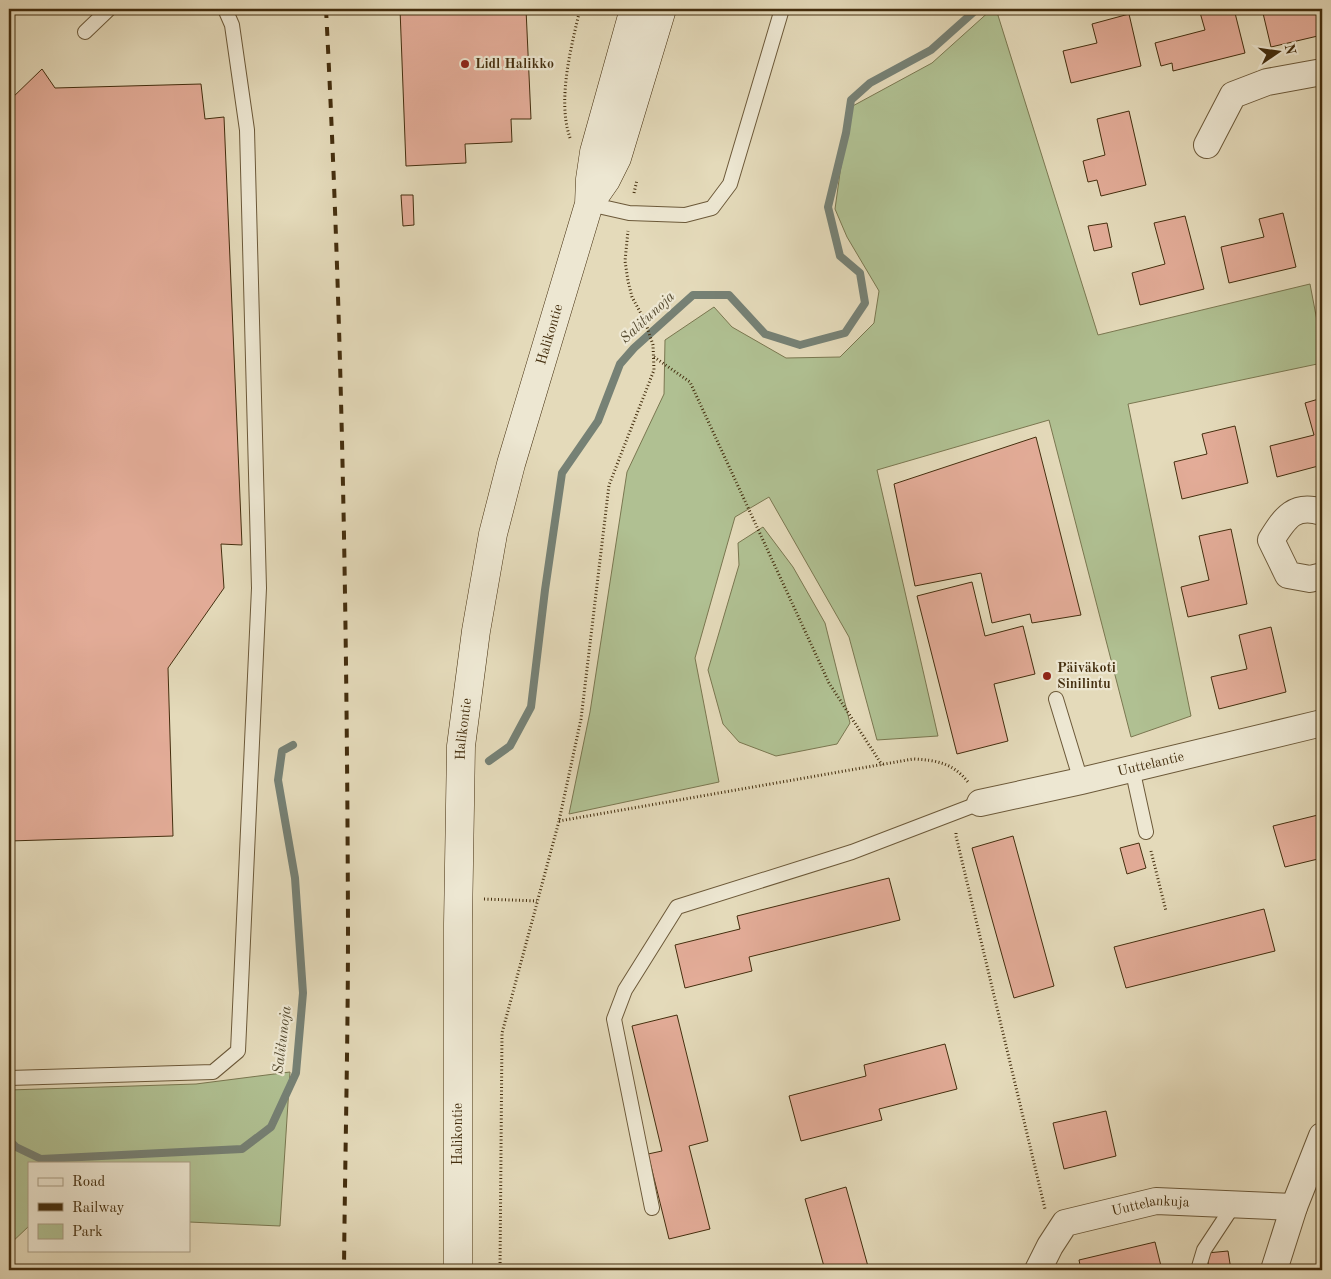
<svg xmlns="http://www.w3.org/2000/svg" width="1331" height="1279" font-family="'Old Standard TT',serif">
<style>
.green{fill:#b0c092;stroke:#7a7750}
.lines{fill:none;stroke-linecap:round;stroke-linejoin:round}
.stream{stroke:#768175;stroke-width:8}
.building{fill:#e3ac98;stroke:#442e0e}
.service-casing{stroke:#6c5939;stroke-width:16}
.minor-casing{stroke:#6c5939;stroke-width:28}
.secondary-casing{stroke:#442e0e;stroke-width:29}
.path{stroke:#442e0e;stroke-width:3;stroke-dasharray:1 2.5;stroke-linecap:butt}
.service{stroke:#ede7d2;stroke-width:14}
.minor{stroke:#ede7d2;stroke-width:26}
.secondary{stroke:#ede7d2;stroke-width:28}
.rail{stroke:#442e0e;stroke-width:4;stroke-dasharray:9 9;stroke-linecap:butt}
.poi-dot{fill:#8f2418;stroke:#ede7d2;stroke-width:2}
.labels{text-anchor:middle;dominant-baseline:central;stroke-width:4.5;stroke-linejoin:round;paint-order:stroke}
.poi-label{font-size:14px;font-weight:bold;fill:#442e0e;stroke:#ede7d2;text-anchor:start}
.street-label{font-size:14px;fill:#442e0e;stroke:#ede7d2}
.water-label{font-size:15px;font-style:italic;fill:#554a30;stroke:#ede7d2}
</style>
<rect width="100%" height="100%" fill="#e4daba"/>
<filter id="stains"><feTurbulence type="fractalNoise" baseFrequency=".004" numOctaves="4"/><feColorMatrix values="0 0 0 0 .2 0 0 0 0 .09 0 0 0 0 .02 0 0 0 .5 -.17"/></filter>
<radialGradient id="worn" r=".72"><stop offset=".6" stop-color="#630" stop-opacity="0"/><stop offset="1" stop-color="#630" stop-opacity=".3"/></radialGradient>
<g class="green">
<polygon points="992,9 996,9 1098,335 1310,284 1322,347 1322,363 1128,404 1191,716 1131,737 1049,420 877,470 938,736 877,740 849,637 769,497 735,517 695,658 719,782 569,814 590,712 627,472 664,394 665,340 714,307 732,327 786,358 840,357 874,323 879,291 847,237 835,209 849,108 932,63"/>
<polygon points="763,527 793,567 825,623 850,723 837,744 776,756 739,742 723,724 708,670 739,565 738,543"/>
<polygon points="290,1072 280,1226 189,1222 189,1163 29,1163 29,1226 9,1245 9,1090 196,1084"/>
</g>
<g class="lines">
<g class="stream">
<polyline points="489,761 510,746 531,707 545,590 562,473 598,421 620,364 634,348 693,295 729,295 765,334 800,345 845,333 865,303 860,273 840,256 828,207 846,133 851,100 870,83 931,50 977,9"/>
<polyline points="9,1140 16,1147 41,1159 242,1149 271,1127 296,1073 303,993 295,878 278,780 282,751 293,745"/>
</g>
</g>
<g class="building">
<polygon points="400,9 526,9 531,119 511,119 512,142 465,144 466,163 406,166"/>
<polygon points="1199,9 1234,9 1245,53 1173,71 1172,63 1161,66 1155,43 1205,30"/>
<polygon points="1262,9 1322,9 1322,35 1271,47"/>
<polygon points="1129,14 1141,66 1071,83 1063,51 1097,43 1092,24"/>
<polygon points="42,69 55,88 201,84 205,119 224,117 242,545 221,544 224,588 168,668 173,836 9,841 9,100 10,100"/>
<polygon points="1129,111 1146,185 1101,196 1097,180 1088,182 1083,161 1105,155 1097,119"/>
<polygon points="401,195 413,195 414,225 403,226"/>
<polygon points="1283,213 1296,267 1229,283 1221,247 1264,237 1259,219"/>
<polygon points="1185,216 1204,289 1140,305 1132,273 1165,264 1154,223"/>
<polygon points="1107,223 1112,247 1094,251 1088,226"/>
<polygon points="1322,398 1322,465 1277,477 1270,446 1314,435 1305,403"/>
<polygon points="1235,426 1248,483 1182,499 1174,462 1207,454 1202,434"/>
<polygon points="1036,437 1081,615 1032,623 1030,614 992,623 981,573 915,586 894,484"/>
<polygon points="1231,529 1247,604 1188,617 1181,587 1209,580 1199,536"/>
<polygon points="972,582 985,636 1023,626 1035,674 994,684 1008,741 957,754 917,596"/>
<polygon points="1271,627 1286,692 1219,709 1211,677 1247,669 1239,635"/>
<polygon points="1322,814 1322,858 1285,867 1273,826"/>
<polygon points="1013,836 1054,986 1014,998 972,848"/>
<polygon points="1139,843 1146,868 1127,874 1120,848"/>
<polygon points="889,878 900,920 749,957 752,971 685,988 675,945 740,929 737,916"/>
<polygon points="1264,909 1275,951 1126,988 1114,947"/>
<polygon points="677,1015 708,1141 689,1146 710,1229 669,1239 648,1154 662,1151 632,1026"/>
<polygon points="945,1044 957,1089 879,1109 882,1120 801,1141 789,1096 866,1076 864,1065"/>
<polygon points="1106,1111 1116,1156 1064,1169 1053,1123"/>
<polygon points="846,1187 869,1270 825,1270 805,1199"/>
<polygon points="1155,1242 1162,1270 1081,1270 1079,1260"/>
<polygon points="1228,1251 1231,1270 1209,1270 1207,1253"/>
</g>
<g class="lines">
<g class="service-casing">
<g id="service">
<polyline points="85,32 109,9"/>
<polyline points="589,204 629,213 685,215 712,208 730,184 782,9"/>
<polyline points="1056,699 1081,781"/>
<polyline points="1132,768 1146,832"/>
<polyline points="9,1078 213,1072 238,1051 259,588 247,130 232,25 225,9"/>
<polyline points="652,1208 614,1019 625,990 677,907 852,852 980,803"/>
<polyline points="1198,1270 1204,1250 1235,1203"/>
</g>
</g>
<g class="minor-casing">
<g id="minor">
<polyline points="1207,145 1233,95 1267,82 1322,72"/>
<path d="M 1322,512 C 1294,503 1285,518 1271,540 L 1288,575 L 1310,579 L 1322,576"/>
<path id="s1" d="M 980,803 L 1081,781 L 1322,723"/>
<path id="s2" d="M 1038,1270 L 1050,1246 L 1065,1223 L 1156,1201 L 1294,1207"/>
<polyline points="1274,1270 1294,1207 1322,1136"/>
</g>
</g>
<g class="secondary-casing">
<g id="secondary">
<polyline points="590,203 606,180 617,158 662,9"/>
<path id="s3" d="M 458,1270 L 458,924 L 461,746 L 476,631 L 493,534 L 511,464 L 589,204 L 590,179 L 594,152 L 634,9"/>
</g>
</g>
<g class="path">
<path d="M 570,138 C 557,100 571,48 580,9"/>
<polyline points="634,193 637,180"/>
<polyline points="654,357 690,382 829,683 882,765"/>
<path d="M 559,821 L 913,759 C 936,760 953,763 968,782"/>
<polyline points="956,833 956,836 1045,1209"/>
<polyline points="1151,851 1166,911"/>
<polyline points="484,899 537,901"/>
<polyline points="500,1270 502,1033 559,821 581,719 609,485 654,370 653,345 645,321 632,297 628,281 625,261 628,231"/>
</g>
<use href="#service" class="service"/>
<use href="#minor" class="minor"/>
<use href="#secondary" class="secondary"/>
<path class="rail" d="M 326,9 C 342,315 347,621 348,928 C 348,1042 345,1156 344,1270"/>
</g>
<g class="poi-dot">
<circle cx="465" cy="64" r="5"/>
<circle cx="1047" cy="676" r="5"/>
</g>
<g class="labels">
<g class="poi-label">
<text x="475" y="64">Lidl Halikko</text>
<text x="1057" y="668">Päiväkoti<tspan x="1057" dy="16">Sinilintu</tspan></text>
</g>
<g class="street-label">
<text stroke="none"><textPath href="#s3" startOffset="946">Halikontie</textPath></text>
<text stroke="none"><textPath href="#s3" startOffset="541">Halikontie</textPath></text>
<text stroke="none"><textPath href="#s1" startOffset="175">Uuttelantie</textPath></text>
<text transform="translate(458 1134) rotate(-90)">Halikontie</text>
<text stroke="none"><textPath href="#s2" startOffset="142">Uuttelankuja</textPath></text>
</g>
<g class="water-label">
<text transform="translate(648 318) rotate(-43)">Salitunoja</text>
<text transform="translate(283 1040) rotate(-83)">Salitunoja</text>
</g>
</g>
<rect width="1331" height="1279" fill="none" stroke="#e4daba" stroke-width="30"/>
<rect x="10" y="10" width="1311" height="1259" fill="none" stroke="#442e0e" stroke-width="2.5"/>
<rect x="15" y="15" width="1301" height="1249" fill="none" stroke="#442e0e"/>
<rect x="28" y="1162" width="162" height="90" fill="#ede7d2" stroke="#a99d84"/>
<rect x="38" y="1178" width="25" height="8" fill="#ede7d2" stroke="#a99d84"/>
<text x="72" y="1186" font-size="15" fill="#442e0e">Road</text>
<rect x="38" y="1203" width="25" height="8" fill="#442e0e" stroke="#a99d84"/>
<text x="72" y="1212" font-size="15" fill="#442e0e">Railway</text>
<rect x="38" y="1224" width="25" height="15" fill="#b0c092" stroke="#a99d84"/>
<text x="72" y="1236" font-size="15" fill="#442e0e">Park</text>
<g transform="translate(1278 52) rotate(77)" stroke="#ede7d2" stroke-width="4" paint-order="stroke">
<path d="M0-4L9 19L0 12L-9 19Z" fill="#442e0e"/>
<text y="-8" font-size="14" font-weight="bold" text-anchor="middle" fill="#442e0e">N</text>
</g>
<rect width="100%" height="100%" filter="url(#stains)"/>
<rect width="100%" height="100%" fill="url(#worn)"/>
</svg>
